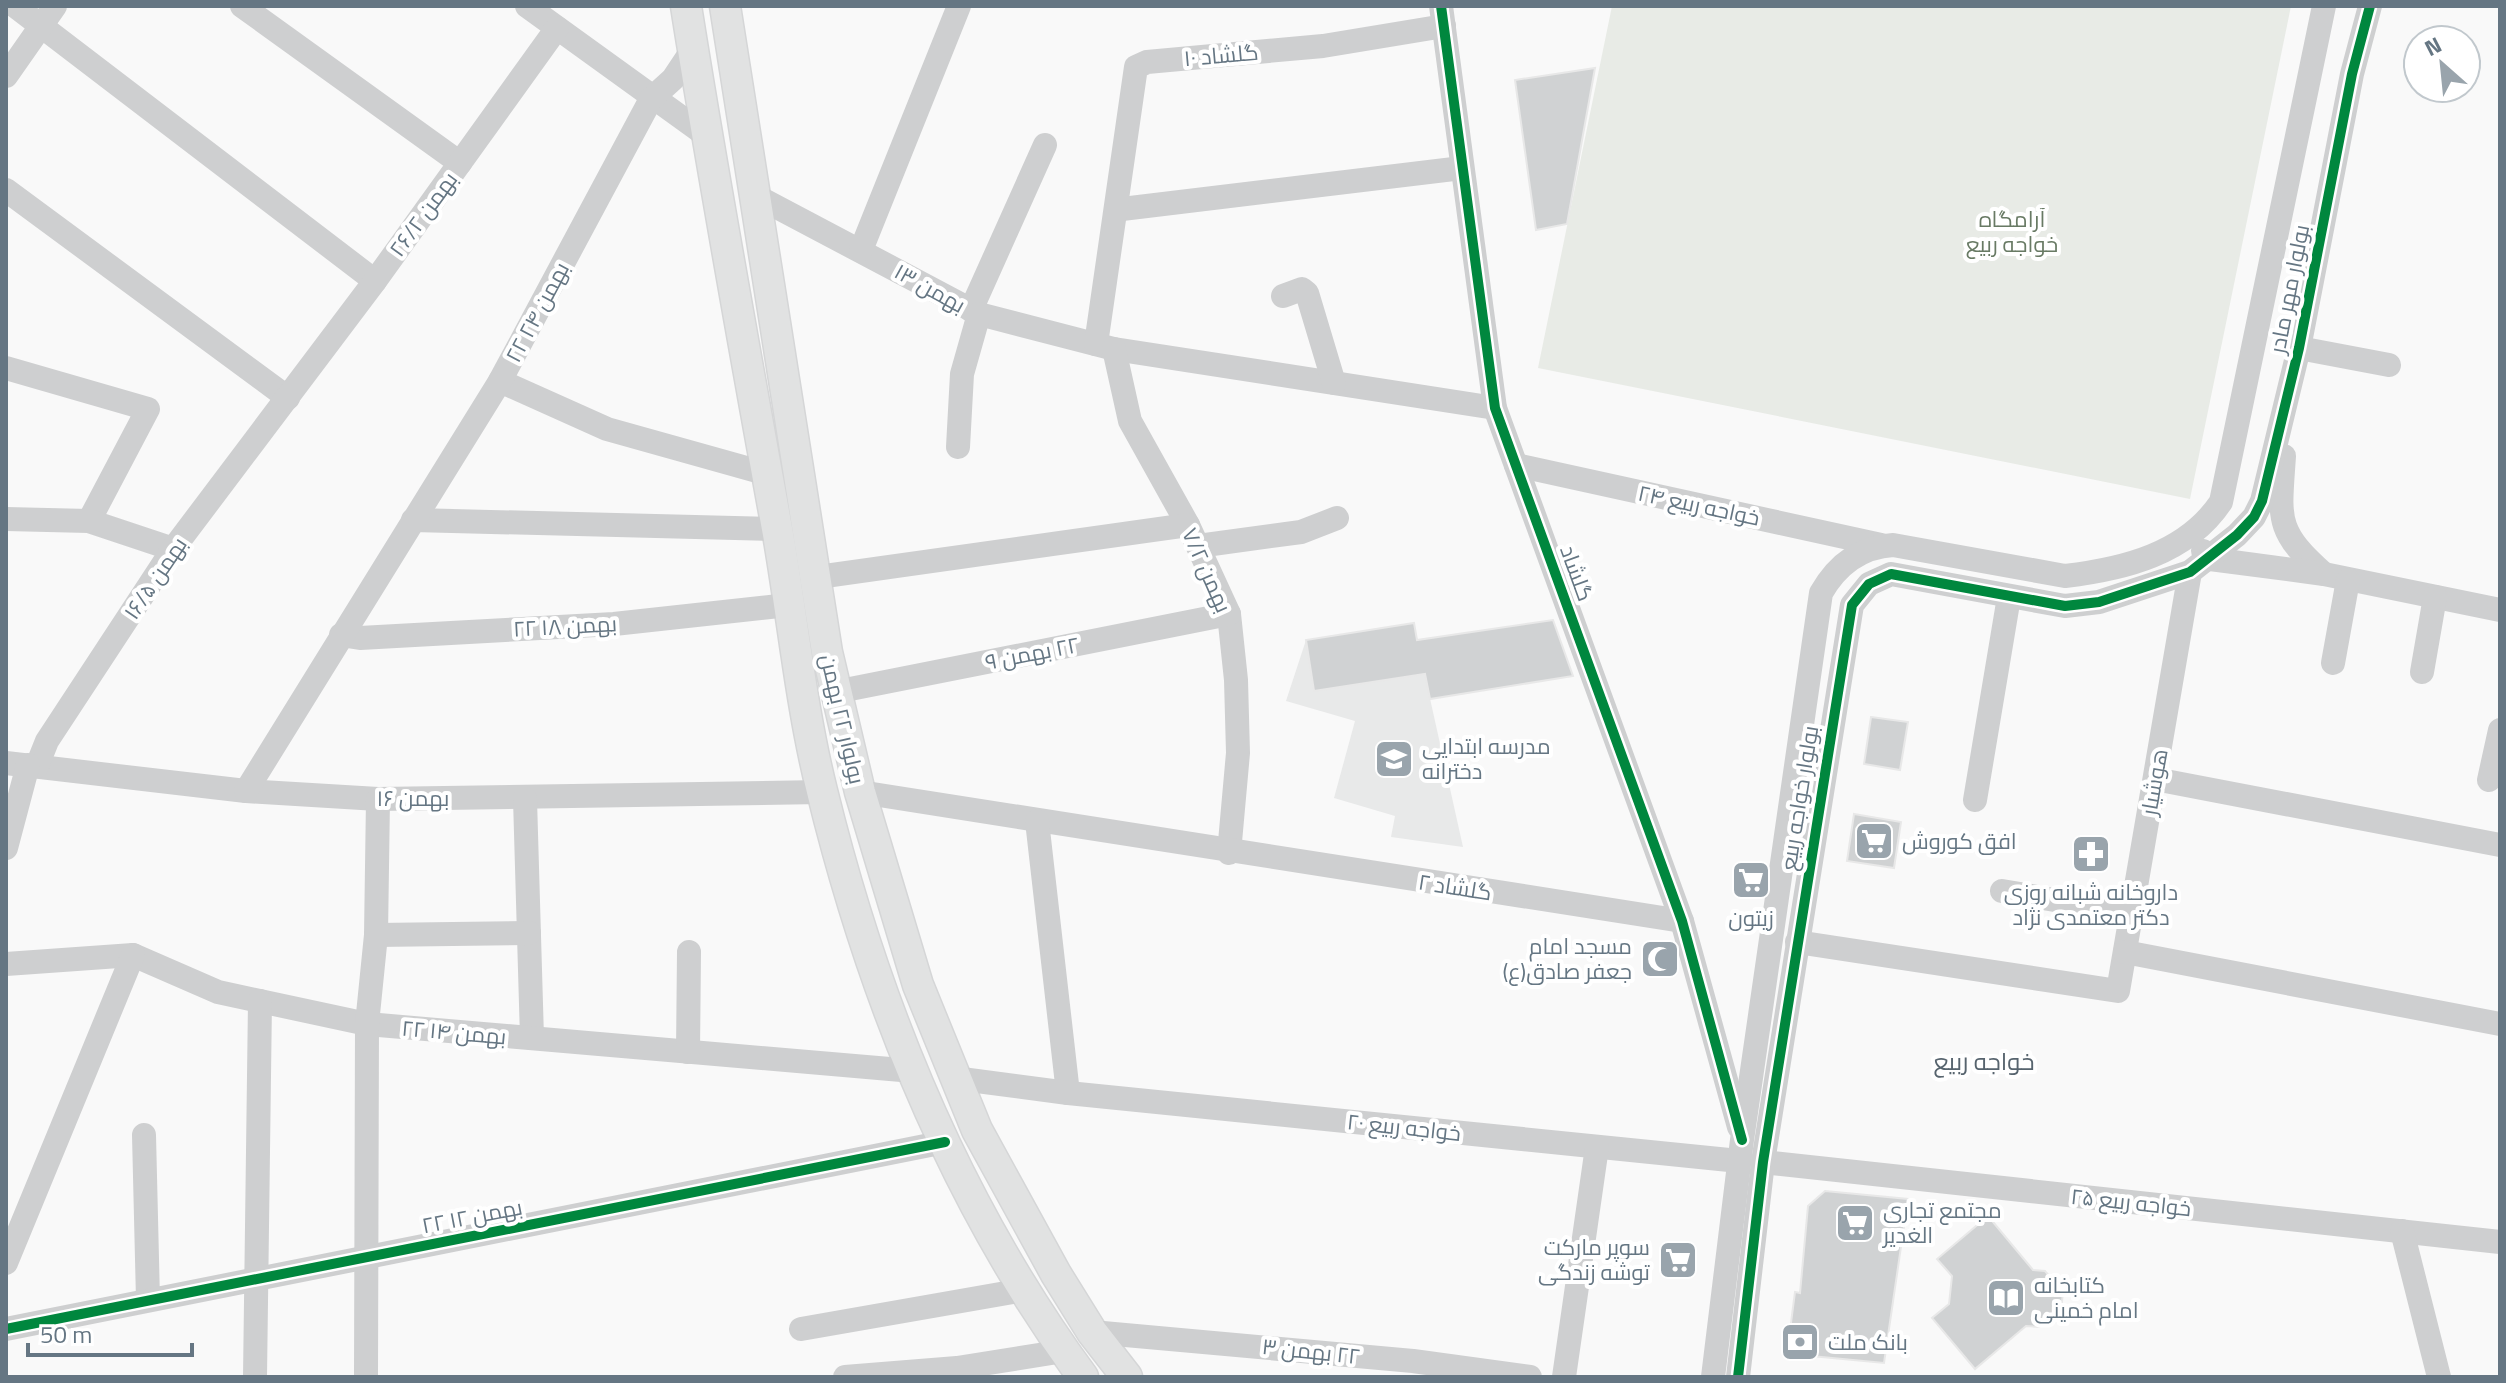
<svg xmlns="http://www.w3.org/2000/svg" width="2506" height="1383" font-family="'Titillium Web',Cairo,sans-serif">
<style>
.built{fill:#e8e9e9}
.green{fill:#e8ebe6}
.building{fill:#d0d2d3;stroke:#e8e8e8;stroke-width:2}
.lines{fill:none;stroke-linecap:round;stroke-linejoin:round}
.major-casing{stroke:#d5d6d7;stroke-width:33}
.minor{stroke:#cecfd0;stroke-width:24}
.major{stroke:#e1e2e2;stroke-width:30}
.cycleway-casing{stroke:#fff;stroke-width:15}
.cycleway{stroke:#00873e;stroke-width:10}
.labels{text-anchor:middle;dominant-baseline:central;stroke-width:8;stroke-linejoin:round;paint-order:stroke}
.street-label{font-size:22px;fill:#657683;stroke:#fff}
.park-label{font-size:22px;fill:#687a64;stroke:#fff}
.poi-label{font-size:22px;fill:#657683;stroke:#fff;text-anchor:start}
.neighbourhood-label{font-size:24px;fill:#57646e;stroke:#fff}
</style>
<rect width="100%" height="100%" fill="#f9f9f9"/>
<polygon class="built" points="1414,623 1417,640 1463,847 1391,837 1395,816 1334,798 1355,721 1286,701 1306,640"/>
<polygon class="green" points="1612,6 2291,6 2190,499 1538,368"/>
<g class="building">
<polygon points="1595,68 1567,224 1536,230 1515,80"/>
<polygon points="1553,620 1573,676 1430,699 1425,674 1314,691 1306,640 1414,623 1417,640"/>
<polygon points="1871,717 1908,722 1900,770 1864,764"/>
<polygon points="1854,814 1901,822 1894,868 1847,861"/>
<polygon points="1825,1191 1908,1199 1884,1363 1801,1355 1789,1338 1795,1292 1800,1293 1808,1206"/>
<polygon points="1988,1216 2033,1270 2045,1271 2063,1292 2061,1310 2039,1327 2026,1326 1975,1369 1932,1318 1949,1304 1952,1276 1937,1259"/>
</g>
<g class="lines">
<g class="major-casing">
<g id="major">
<path d="M 686,6 C 714,183 746,358 778,534 C 793,620 801,707 822,791 C 873,999 956,1204 1083,1377"/>
<polyline points="725,6 827,652 860,792 918,985 977,1130 1056,1274 1092,1332 1127,1377"/>
</g>
</g>
<g class="minor">
<polyline points="15,6 375,281"/>
<polyline points="242,6 460,163"/>
<polyline points="527,6 707,136"/>
<polyline points="1441,6 1495,408 1682,921 1739,1127"/>
<polyline points="6,76 55,6"/>
<polyline points="6,190 288,398"/>
<polyline points="758,197 979,314 1114,349 1495,408"/>
<polyline points="1117,205 1122,209 1462,168"/>
<polyline points="861,250 959,6"/>
<polyline points="1283,296 1302,289 1307,293 1334,383"/>
<polyline points="971,310 1045,145"/>
<polyline points="1096,344 1136,67 1147,62 1323,46 1444,26"/>
<polyline points="2299,348 2389,365"/>
<polyline points="1114,349 1130,421 1188,525 1229,614 1236,680 1238,753 1229,853"/>
<polyline points="6,368 148,409 89,521"/>
<polyline points="500,381 607,429 764,473"/>
<polyline points="958,447 962,374 979,314"/>
<path d="M 2284,456 C 2280,518 2274,530 2324,574"/>
<polyline points="1516,465 1881,545"/>
<polyline points="6,519 89,521 173,549"/>
<polyline points="413,520 777,529"/>
<polyline points="1198,546 1301,532 1337,518"/>
<polyline points="2203,551 2210,559 2324,574 2500,610"/>
<polyline points="818,577 1188,525"/>
<polyline points="341,635 360,638 614,624 788,605"/>
<polyline points="2333,663 2348,580"/>
<polyline points="2422,672 2435,597"/>
<polyline points="835,692 1229,614"/>
<polyline points="6,763 246,791 378,799 822,792"/>
<polyline points="37,766 47,741 173,549 375,281 557,28"/>
<polyline points="2155,779 2500,845"/>
<polyline points="2489,780 2500,730"/>
<polyline points="246,791 500,381 651,99 673,79 693,49"/>
<polyline points="860,792 1682,921"/>
<polyline points="525,799 532,1038"/>
<polyline points="1975,800 2009,597"/>
<polyline points="1037,821 1068,1093"/>
<polyline points="6,848 28,765"/>
<polyline points="2002,891 2131,913"/>
<polyline points="376,935 529,933"/>
<polyline points="1797,942 2118,991 2190,572"/>
<polyline points="2125,952 2500,1024"/>
<polyline points="6,964 133,955 218,992 367,1024 913,1071"/>
<polyline points="688,1052 689,952"/>
<polyline points="954,1078 1068,1093 1739,1161"/>
<polyline points="144,1135 148,1300"/>
<polyline points="1763,1162 2500,1242"/>
<polyline points="2402,1231 2439,1377"/>
<polyline points="6,1263 133,955"/>
<polyline points="6,1329 945,1142"/>
<polyline points="801,1329 1024,1290"/>
<polyline points="1092,1332 1413,1361 1530,1377"/>
<polyline points="255,1377 260,1001"/>
<polyline points="366,1377 367,1024 376,935 378,799"/>
<polyline points="845,1377 957,1368 1064,1351"/>
<polyline points="1564,1377 1597,1147"/>
<path d="M 1713,1377 L 1742,1140 L 1821,593 C 1837,565 1860,547 1893,545 L 2065,576 C 2124,569 2186,554 2221,502 L 2324,6"/>
<polyline points="1738,1377 1763,1162 1852,605 1869,584 1891,574 2065,606 2099,602 2190,572 2237,535 2254,517 2262,501 2299,348 2352,74 2370,6"/>
</g>
<use href="#major" class="major"/>
<g class="cycleway-casing">
<g id="cycleway">
<polyline points="1441,6 1495,408 1682,921 1742,1140"/>
<polyline points="6,1329 945,1142"/>
<polyline points="1738,1377 1763,1162 1852,605 1869,584 1891,574 2065,606 2099,602 2190,572 2237,535 2254,517 2262,501 2299,348 2352,74 2370,6"/>
</g>
</g>
<use href="#cycleway" class="cycleway"/>
</g>
<defs>
<g id="school-square" transform="scale(2)"><rect x="-9" y="-9" width="18" height="18" rx="4" fill="#99a4ac" stroke="#fff"/><path d="M0-5L7-2L0 1L-7-2ZM-4 1L0 2.5L4 1V4Q0 6-4 4Z" fill="#fff"/></g>
<g id="supermarket-square" transform="scale(2)"><rect x="-9" y="-9" width="18" height="18" rx="4" fill="#99a4ac" stroke="#fff"/><path d="M-6-5.5h2.5l.6 2H6L4.5 2H-2.5L-4.4-4H-6ZM-1.5 3.2a1.3 1.3 0 1 0 .1 0ZM3 3.2a1.3 1.3 0 1 0 .1 0Z" fill="#fff"/></g>
<g id="pharmacy-square" transform="scale(2)"><rect x="-9" y="-9" width="18" height="18" rx="4" fill="#99a4ac" stroke="#fff"/><path d="M-2-6h4v4h4v4h-4v4h-4v-4h-4v-4h4Z" fill="#fff"/></g>
<g id="mosque-square" transform="scale(2)"><rect x="-9" y="-9" width="18" height="18" rx="4" fill="#99a4ac" stroke="#fff"/><path d="M3.5-4.9A6 6 0 1 0 3.5 4.9A5 5 0 1 1 3.5-4.9Z" fill="#fff"/></g>
<g id="library-square" transform="scale(2)"><rect x="-9" y="-9" width="18" height="18" rx="4" fill="#99a4ac" stroke="#fff"/><path d="M-6-4Q-3-5.5-.7-3.5V5Q-3 3-6 4ZM6-4Q3-5.5 .7-3.5V5Q3 3 6 4Z" fill="#fff"/></g>
<g id="bank-square" transform="scale(2)"><rect x="-9" y="-9" width="18" height="18" rx="4" fill="#99a4ac" stroke="#fff"/><path d="M-6-4H6V4H-6ZM0-2.3a2.3 2.3 0 1 0 0 4.6a2.3 2.3 0 1 0 0-4.6Z" fill="#fff"/></g>
</defs>
<g fill-rule="evenodd">
<use href="#school-square" x="1394" y="759"/>
<use href="#supermarket-square" x="1874" y="841"/>
<use href="#pharmacy-square" x="2091" y="854"/>
<use href="#supermarket-square" x="1751" y="880"/>
<use href="#mosque-square" x="1660" y="959"/>
<use href="#supermarket-square" x="1855" y="1223"/>
<use href="#supermarket-square" x="1678" y="1260"/>
<use href="#library-square" x="2006" y="1298"/>
<use href="#bank-square" x="1800" y="1342"/>
</g>
<g class="labels">
<g class="street-label">
<text transform="translate(1221 55) rotate(-5)">گلشاد ۱۰</text>
<text transform="translate(423 214) rotate(-54)">بهمن ۲۶/۲</text>
<text transform="translate(930 288) rotate(29)">بهمن ۱۳</text>
<text transform="translate(2289 289) rotate(-79)">بولوار مهر مادر</text>
<text transform="translate(537 312) rotate(-62)">۲۲ بهمن ۲۴</text>
<text transform="translate(1699 505) rotate(12)">خواجه ربیع ۲۴</text>
<text transform="translate(1207 570) rotate(66)">بهمن ۷/۲</text>
<text transform="translate(1577 573) rotate(70)">گلشاد</text>
<text transform="translate(155 578) rotate(-56)">بهمن ۱۶/۵</text>
<text transform="translate(565 626) rotate(-3)">۲۲ بهمن ۱۸</text>
<text transform="translate(1032 653) rotate(-11)">٢٢ بهمن ۹</text>
<text transform="translate(843 719) rotate(77)">بولوار ۲۲ بهمن</text>
<text transform="translate(2154 782) rotate(-80)">هوشیار</text>
<text x="413" y="798">بهمن ۱۶</text>
<text transform="translate(1799 798) rotate(-81)">بولوار خواجه ربیع</text>
<text transform="translate(1455 887) rotate(9)">گلشاد ۲</text>
<text transform="translate(454 1032) rotate(5)">۲۲ بهمن ۱۴</text>
<text transform="translate(1404 1127) rotate(6)">خواجه ربیع ۲۰</text>
<text transform="translate(2131 1202) rotate(6)">خواجه ربیع ۲۵</text>
<text transform="translate(472 1216) rotate(-11)">۲۲ بهمن ۱۲</text>
<text transform="translate(1311 1351) rotate(6)">٢٢ بهمن ۳</text>
</g>
<g class="park-label">
<text x="2012" y="219">آرامگاه<tspan x="2012" dy="25">خواجه ربیع</tspan></text>
</g>
<g class="poi-label">
<text x="1422" y="746">مدرسه ابتدایی<tspan x="1422" dy="25">دخترانه</tspan></text>
<text x="1902" y="841">افق کوروش</text>
<text x="2091" y="892" text-anchor="middle">داروخانه شبانه روزی<tspan x="2091" dy="25">دکتر معتمدی نژاد</tspan></text>
<text x="1751" y="918" text-anchor="middle">زیتون</text>
<text x="1632" y="946" text-anchor="end">مسجد امام<tspan x="1632" dy="25">جعفر صادق(ع)</tspan></text>
<text x="1883" y="1210">مجتمع تجاری<tspan x="1883" dy="25">الغدیر</tspan></text>
<text x="1650" y="1247" text-anchor="end">سوپر مارکت<tspan x="1650" dy="25">توشه زندگی</tspan></text>
<text x="2034" y="1285">کتابخانه<tspan x="2034" dy="25">امام خمینی</tspan></text>
<text x="1828" y="1342">بانک ملت</text>
</g>
<g class="neighbourhood-label">
<text x="1984" y="1061">خواجه ربیع</text>
</g>
</g>
<rect width="2506" height="1383" fill="none" stroke="#657683" stroke-width="16"/>
<g transform="translate(2442 64) rotate(333)"><circle r="38" fill="#ffffff" stroke="#c1c8cd" stroke-width="2"/>
<path d="M0-6L14 30L0 20L-14 30Z" fill="#99a4ac"/>
<text y="-12" font-size="22" font-weight="bold" text-anchor="middle" fill="#657683">N</text>
</g>
<path d="M28 1343v12h164v-12" fill="none" stroke="#657683" stroke-width="4"/>
<text x="40" y="1343" font-size="24" fill="#657683" stroke="#ffffff" stroke-width="6" paint-order="stroke">50 m</text>
</svg>
